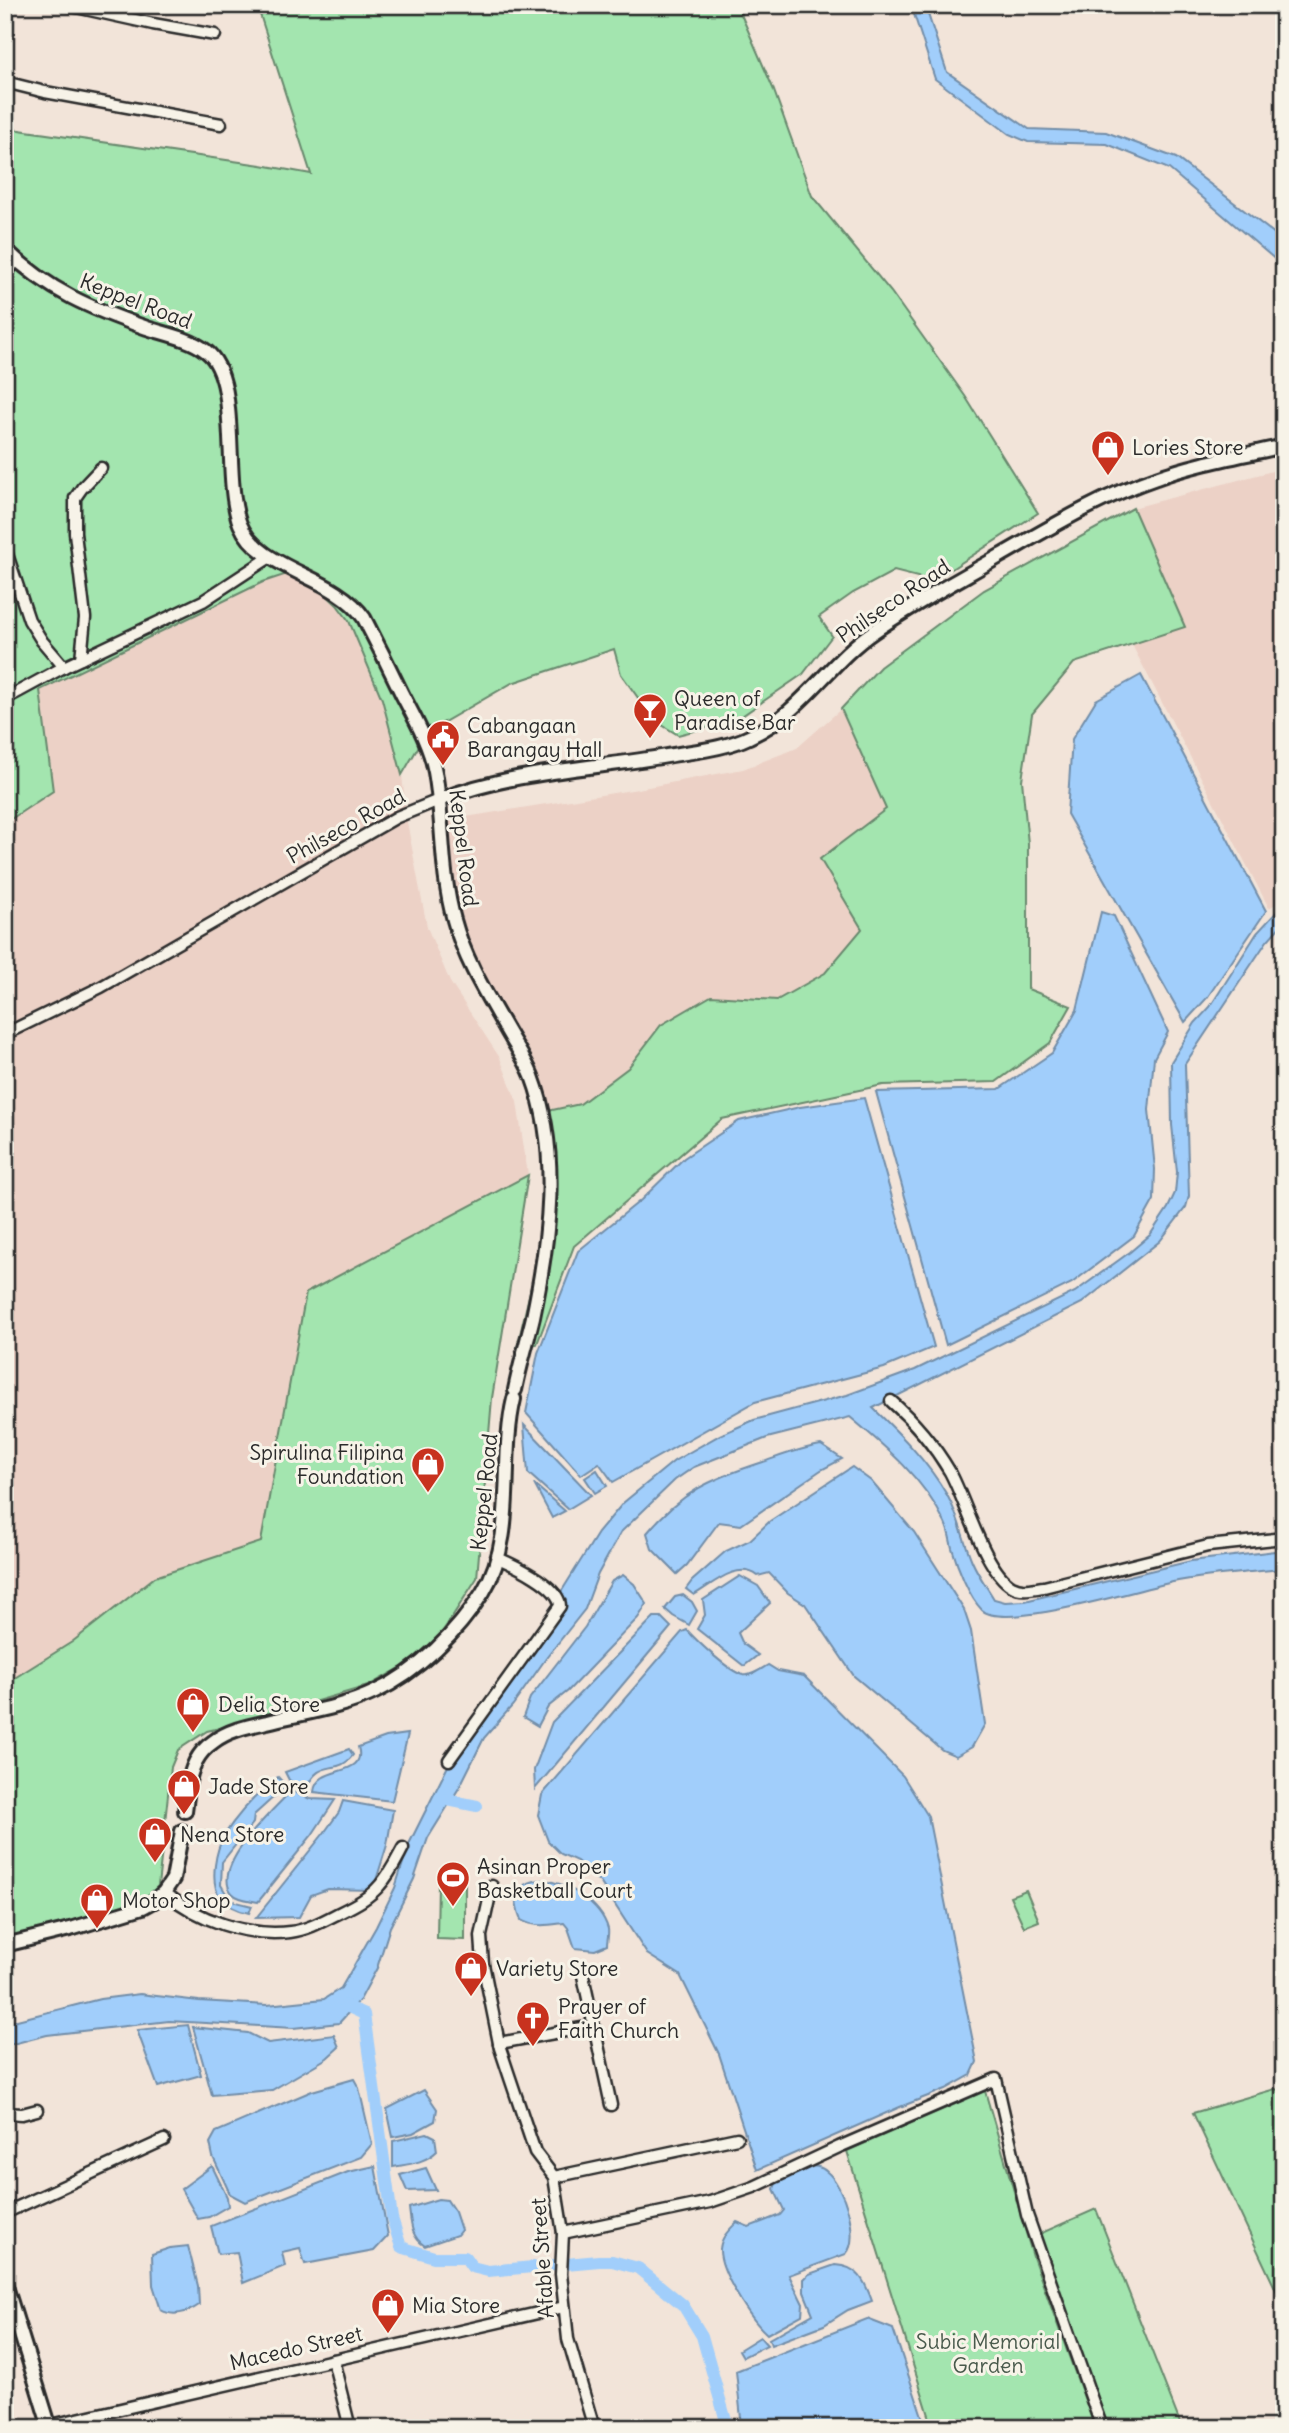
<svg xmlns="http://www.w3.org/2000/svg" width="1289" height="2433" font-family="Delius,sans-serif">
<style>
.built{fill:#ecd1c6}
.green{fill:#a3e5af;stroke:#67886d;stroke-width:2}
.water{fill:#a1cefb;stroke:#728da8;stroke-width:2}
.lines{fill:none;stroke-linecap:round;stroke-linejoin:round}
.canal{stroke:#a1cefb;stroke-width:12}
.minor-casing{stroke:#2b2b2b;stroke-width:15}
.tertiary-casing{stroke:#2b2b2b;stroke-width:18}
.minor{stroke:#f7f3e8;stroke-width:10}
.tertiary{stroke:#f7f3e8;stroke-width:12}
.labels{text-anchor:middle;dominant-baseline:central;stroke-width:6;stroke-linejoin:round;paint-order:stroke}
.street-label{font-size:21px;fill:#2b2b2b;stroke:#f7f3e8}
.poi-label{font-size:21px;fill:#2b2b2b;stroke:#f7f3e8;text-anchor:start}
.park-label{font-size:21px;fill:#495a4c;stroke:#f7f3e8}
</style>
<rect width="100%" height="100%" fill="#f2e4d9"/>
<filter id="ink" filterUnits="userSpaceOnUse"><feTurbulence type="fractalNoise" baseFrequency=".0143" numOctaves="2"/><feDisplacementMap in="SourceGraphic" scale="14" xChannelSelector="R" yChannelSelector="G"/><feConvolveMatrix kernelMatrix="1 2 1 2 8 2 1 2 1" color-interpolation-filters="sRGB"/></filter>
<g filter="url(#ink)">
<g class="built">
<polygon points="1284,468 1284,899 1269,908 1131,643 1184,626 1133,508"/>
<polygon points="290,573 321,590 337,604 349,621 382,699 402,775 407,822 427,927 450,982 500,1058 517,1102 528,1175 492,1398 477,1578 439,1637 409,1663 368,1686 72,1642 5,1684 5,823 53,791 40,690 263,582"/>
<polygon points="841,709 886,809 820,859 862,929 825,973 777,1000 711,996 661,1025 628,1068 580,1104 543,1112 532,1067 513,1028 475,974 454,932 435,822 638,789 743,769 797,748"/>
</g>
<g class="green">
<polygon points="257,5 737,5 773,88 812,196 891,292 965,396 1038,513 933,581 894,571 853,593 819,617 832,636 803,674 736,720 678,735 654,720 621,674 614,649 512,683 427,732 402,775 382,699 349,621 337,605 321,590 290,573 263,582 40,690 53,791 5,823 5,128 261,165 311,174"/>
<polygon points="1133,508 1185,627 1074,663 1032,714 1022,780 1028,844 1028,989 1071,1006 1050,1043 996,1082 883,1085 722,1119 574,1246 537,1344 517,1348 551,1200 543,1112 580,1104 628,1068 661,1025 711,996 777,1000 825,973 862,929 820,859 886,809 841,709 880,667 984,590"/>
<polygon points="528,1175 492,1398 477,1578 439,1637 409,1663 368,1686 242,1723 207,1731 178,1750 171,1767 158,1886 142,1902 5,1942 5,1684 72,1642 155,1577 261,1542 306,1293"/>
<polygon points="438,1883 465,1884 465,1940 437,1939"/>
<polygon points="1026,1890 1039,1921 1024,1927 1010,1896"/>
<polygon points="1275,2089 1284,2092 1284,2307 1193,2113"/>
<polygon points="985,2091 1033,2257 1095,2428 933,2428 847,2151"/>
<polygon points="1096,2209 1182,2428 1109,2428 1037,2235"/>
</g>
<g class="water">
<polygon points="911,5 925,5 947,72 1029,129 1106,132 1176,158 1284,241 1284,267 1169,169 1107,144 1028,142 1009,134 935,79"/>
<polygon points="1141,675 1266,911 1207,998 1185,1022 1067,814 1072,739 1096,700"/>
<path d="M 1284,904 L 1284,922 L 1267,941 L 1185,1064 L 1189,1196 L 1186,1207 L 1160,1241 L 1082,1303 L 873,1408 C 900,1434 928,1462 947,1495 C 959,1516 963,1540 972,1561 C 978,1575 987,1587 994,1599 L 1005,1602 L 1025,1601 L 1191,1561 L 1284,1550 L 1284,1569 C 1249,1572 1213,1575 1178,1581 C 1145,1587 1004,1632 982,1610 C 969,1597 957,1566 952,1548 C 950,1540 949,1531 945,1523 C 924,1479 887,1448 850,1417 L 767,1438 L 694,1467 L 675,1480 L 621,1532 L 598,1574 L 585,1609 L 547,1657 L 513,1705 L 484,1738 L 459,1788 L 428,1838 L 414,1879 L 390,1927 L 377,1968 L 360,2000 L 339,2023 L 293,2028 L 169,2021 L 47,2035 L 5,2046 L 5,2023 L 100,1999 L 140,1994 L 199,2001 L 267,2005 L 324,1999 L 341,1988 L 376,1927 L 395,1888 L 409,1844 L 467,1728 L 491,1691 L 536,1632 L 598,1533 L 623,1503 L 674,1461 L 720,1435 L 754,1420 L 847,1395 L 915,1370 L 1075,1292 L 1130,1252 L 1150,1235 L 1168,1208 L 1175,1193 L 1177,1172 L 1172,1125 L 1171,1062 L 1195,1023 L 1210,1007 L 1257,933 Z"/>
<polygon points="1101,912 1114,916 1168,1032 1154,1058 1149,1110 1155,1169 1154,1200 1134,1236 1072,1283 946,1345 876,1092 999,1089 1052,1053 1077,1010"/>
<polygon points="864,1098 934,1347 884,1368 755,1402 613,1482 599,1463 581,1475 526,1413 538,1353 578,1251 641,1200 684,1158 739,1121 800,1107"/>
<polygon points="524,1425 591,1495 568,1509 528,1473"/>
<path d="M 821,1445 L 842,1459 L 821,1470 L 741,1525 L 719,1522 L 687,1565 L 677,1574 L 652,1549 L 647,1533 C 681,1492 711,1479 760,1463 C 781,1456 800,1448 821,1445 Z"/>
<path d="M 852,1467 L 871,1481 L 914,1532 L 964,1610 L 971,1631 L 985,1724 L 972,1747 L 956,1756 L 942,1750 L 854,1676 L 805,1604 L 788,1593 L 769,1573 L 758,1576 C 738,1560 713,1584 694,1595 L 686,1589 L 692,1581 L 726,1551 L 750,1540 L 770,1521 Z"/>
<polygon points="597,1470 607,1486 595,1493 585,1478"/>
<polygon points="534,1484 565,1511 552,1518"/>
<polygon points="623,1575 634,1584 647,1604 638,1618 568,1691 548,1707 538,1726 523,1717 530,1698 585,1627 612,1581"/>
<polygon points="740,1576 758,1586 770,1603 738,1633 743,1644 758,1655 744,1666 697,1629 705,1615 703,1600"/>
<polygon points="683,1595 692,1602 697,1611 689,1625 673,1616 665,1609 675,1597"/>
<polygon points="654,1617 661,1617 671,1627 535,1789 534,1770 552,1722"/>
<path d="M 687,1630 C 697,1641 728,1671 743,1675 C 751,1677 761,1669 768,1665 L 778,1671 L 804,1676 L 903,1776 L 928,1816 L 977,2062 L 971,2075 L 946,2089 L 900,2107 L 757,2170 L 719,2054 L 680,1975 L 647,1954 L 600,1882 L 577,1861 L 561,1854 L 548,1841 L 538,1815 L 542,1795 L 682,1632 Z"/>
<path d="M 408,1734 L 392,1801 L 314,1792 C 316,1763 368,1779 358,1747 L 386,1737 Z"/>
<path d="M 349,1749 L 353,1755 C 337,1777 319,1756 306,1790 L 289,1780 L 285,1772 Z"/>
<path d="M 278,1777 L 286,1786 L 254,1815 L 253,1823 L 222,1862 L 221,1885 L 227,1895 L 236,1902 L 252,1906 L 249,1913 C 239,1911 227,1906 220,1897 C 209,1881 216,1849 225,1834 C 239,1812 258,1793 278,1777 Z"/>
<path d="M 291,1791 L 310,1799 L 335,1800 L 312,1835 L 258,1902 C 250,1900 238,1900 232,1893 C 210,1867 274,1809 291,1791 Z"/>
<polygon points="343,1801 393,1810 387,1845 373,1890 328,1889 311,1895 299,1917 256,1918 324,1833 339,1812"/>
<path d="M 540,1880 C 566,1881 601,1903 608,1929 C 609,1934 607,1940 607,1945 L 595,1950 L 575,1948 L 568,1928 L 564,1923 C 549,1925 535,1928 521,1920 C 512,1897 514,1884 540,1880 Z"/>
<polygon points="188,2025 201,2075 158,2087 137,2030"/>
<polygon points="193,2027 248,2033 268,2043 334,2035 339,2047 327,2058 272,2090 212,2095"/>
<polygon points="354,2079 359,2088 372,2144 361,2157 245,2202 230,2194 213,2157 210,2143 216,2132 312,2091"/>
<polygon points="424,2090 437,2109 435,2121 413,2133 393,2137 387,2109"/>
<path d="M 427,2133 L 435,2137 L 437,2151 C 425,2163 409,2164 393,2167 L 393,2141 Z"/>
<polygon points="212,2166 227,2197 228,2206 209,2217 198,2219 181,2189"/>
<polygon points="375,2166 388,2236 374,2251 305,2264 300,2248 282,2252 285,2266 243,2283 237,2252 218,2254 211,2226 348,2172"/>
<path d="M 806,2166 C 814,2166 821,2166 827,2172 C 843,2184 861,2238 846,2254 L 789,2275 L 803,2304 L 802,2315 L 767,2334 C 751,2320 719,2271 720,2249 C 721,2237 729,2230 737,2222 L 749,2227 L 780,2215 L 784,2210 L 774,2189 L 777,2180 Z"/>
<polygon points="426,2168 436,2190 407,2191 400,2175"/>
<path d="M 438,2199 L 447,2200 L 455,2212 L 461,2230 L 457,2235 L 425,2246 C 411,2237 411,2224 409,2208 Z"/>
<path d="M 188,2246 L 198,2286 L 199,2305 C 188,2313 172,2317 161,2310 L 153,2285 L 152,2254 L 170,2248 Z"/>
<path d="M 835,2265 C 858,2266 865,2281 872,2301 L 848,2310 L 824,2325 L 771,2345 L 769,2339 L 813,2314 L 804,2292 L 804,2279 L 809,2274 Z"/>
<polygon points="867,2319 893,2329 926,2428 742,2428 736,2371"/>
<polygon points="760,2337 767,2345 743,2357 739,2350"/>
</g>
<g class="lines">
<g class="canal">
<polyline points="443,1799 477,1806"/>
<polyline points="344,2005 364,2014 392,2218 401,2247 434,2257 465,2257 472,2267 488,2271 599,2261 612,2261 638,2268 683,2305 702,2336 728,2428"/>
</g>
<g class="minor-casing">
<g id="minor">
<polyline points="67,5 153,24 215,35"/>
<polyline points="5,82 45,92 221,124"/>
<polyline points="5,276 16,260"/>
<polyline points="5,548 29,620 42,641 64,667"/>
<polyline points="81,659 85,618 75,533 75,498 82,488 101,468"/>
<polyline points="5,699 64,667 203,601 270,557"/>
<polyline points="5,1034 101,987 397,817 439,800"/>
<path d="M 891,1401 C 915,1422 934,1445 950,1472 C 966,1501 985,1571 1012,1586 C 1022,1592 1034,1588 1044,1587 L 1208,1546 L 1284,1538"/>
<path d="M 449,1760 L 560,1606 C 560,1586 514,1565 498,1558"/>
<polyline points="492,1886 481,1936 483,1964 500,2048 509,2075 535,2152 554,2177 563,2233 561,2274 568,2339 594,2428"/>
<path d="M 164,1892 C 198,1920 246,1937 290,1932 C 308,1930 325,1920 341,1912 C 355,1905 369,1898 380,1885 C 390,1874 396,1861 403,1848"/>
<polyline points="582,1971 611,2105"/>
<polyline points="499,2043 593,2026"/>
<polyline points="5,2113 22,2114 37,2110"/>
<polyline points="554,2177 737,2138"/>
<polyline points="5,2213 164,2140"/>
<polyline points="563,2233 710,2202 754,2187 839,2147 996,2079 1027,2215 1102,2428"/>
<polyline points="333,2360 350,2428"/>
<polyline points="38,2428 564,2307"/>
<polyline points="581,2428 593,2424"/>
</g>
</g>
<g class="tertiary-casing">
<g id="tertiary">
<path d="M 5,249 C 48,291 92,309 147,328 C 166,334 191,339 206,351 C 242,378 222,478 240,524 C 259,571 334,574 364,618 C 377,643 390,669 402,694 C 415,719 430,745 435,772 C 444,822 440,871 454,920 C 465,961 488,997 509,1034 C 517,1048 526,1061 532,1076 C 561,1153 549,1240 533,1317 C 527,1342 520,1365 515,1390"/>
<path d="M 439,800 C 512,771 591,769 667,756 C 694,751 724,749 749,737 C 801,714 828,663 873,632 C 913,604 957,581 1000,556 C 1051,527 1100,497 1156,478 C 1197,463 1241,456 1284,446"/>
<path d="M 188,1787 C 191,1768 197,1753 213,1742 C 228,1730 249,1726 267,1722 C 303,1713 342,1708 375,1692 C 418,1672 458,1632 483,1592 C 518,1535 499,1462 514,1399"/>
<polyline points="185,1811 187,1796"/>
<polyline points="5,1945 74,1928 143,1907 154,1901 164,1892 173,1879 182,1831"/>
<polyline points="5,2283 50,2428"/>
</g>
</g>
<use href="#minor" class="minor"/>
<use href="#tertiary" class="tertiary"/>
</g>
</g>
<defs>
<g id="shop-pin" transform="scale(1.75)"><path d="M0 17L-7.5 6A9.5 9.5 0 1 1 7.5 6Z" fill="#c8321e" stroke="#f7f3e8"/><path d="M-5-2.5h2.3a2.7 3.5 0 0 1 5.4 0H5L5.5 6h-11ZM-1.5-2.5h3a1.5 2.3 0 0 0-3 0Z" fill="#fff"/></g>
<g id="bar-pin" transform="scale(1.75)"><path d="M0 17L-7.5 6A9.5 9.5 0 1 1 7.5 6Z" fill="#c8321e" stroke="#f7f3e8"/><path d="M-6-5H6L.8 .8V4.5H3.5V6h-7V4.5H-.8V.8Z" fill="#fff"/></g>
<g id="civic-pin" transform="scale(1.75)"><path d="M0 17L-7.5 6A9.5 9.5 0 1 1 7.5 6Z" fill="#c8321e" stroke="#f7f3e8"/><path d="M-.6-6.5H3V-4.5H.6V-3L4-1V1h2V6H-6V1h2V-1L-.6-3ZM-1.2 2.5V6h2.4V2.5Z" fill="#fff"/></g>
<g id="stadium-pin" transform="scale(1.75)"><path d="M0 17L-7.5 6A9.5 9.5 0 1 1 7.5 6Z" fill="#c8321e" stroke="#f7f3e8"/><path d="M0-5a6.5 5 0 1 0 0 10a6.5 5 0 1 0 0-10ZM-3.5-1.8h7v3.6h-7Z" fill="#fff"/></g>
<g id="church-pin" transform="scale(1.75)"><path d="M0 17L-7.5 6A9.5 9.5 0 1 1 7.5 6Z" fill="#c8321e" stroke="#f7f3e8"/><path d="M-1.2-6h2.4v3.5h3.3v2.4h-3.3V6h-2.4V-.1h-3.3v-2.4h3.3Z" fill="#fff"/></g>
</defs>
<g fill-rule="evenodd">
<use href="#shop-pin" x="1108" y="447"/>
<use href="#bar-pin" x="650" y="710"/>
<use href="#civic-pin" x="443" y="737"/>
<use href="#shop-pin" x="428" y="1464"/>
<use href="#shop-pin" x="193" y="1704"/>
<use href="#shop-pin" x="184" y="1786"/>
<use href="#shop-pin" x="155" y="1834"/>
<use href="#stadium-pin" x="453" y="1878"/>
<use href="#shop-pin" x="97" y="1900"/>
<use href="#shop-pin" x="471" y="1968"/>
<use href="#church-pin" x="533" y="2018"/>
<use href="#shop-pin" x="388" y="2305"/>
</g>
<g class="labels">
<g class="street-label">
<text transform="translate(136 301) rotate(21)">Keppel Road</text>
<text transform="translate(893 601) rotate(-34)">Philseco Road</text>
<text transform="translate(346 826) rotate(-29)">Philseco Road</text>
<text transform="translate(464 848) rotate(83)">Keppel Road</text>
<text transform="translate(484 1492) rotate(-84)">Keppel Road</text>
<text transform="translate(542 2258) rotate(-94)">Afable Street</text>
<text transform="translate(296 2348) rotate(-13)">Macedo Street</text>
</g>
<g class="poi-label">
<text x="1132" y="447">Lories Store</text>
<text x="674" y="698">Queen of<tspan x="674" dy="24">Paradise Bar</tspan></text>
<text x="467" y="725">Cabangaan<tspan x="467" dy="24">Barangay Hall</tspan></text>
<text x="404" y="1452" text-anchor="end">Spirulina Filipina<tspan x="404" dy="24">Foundation</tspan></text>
<text x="218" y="1704">Delia Store</text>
<text x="208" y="1786">Jade Store</text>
<text x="180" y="1834">Nena Store</text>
<text x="477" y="1866">Asinan Proper<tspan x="477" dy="24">Basketball Court</tspan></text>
<text x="122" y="1900">Motor Shop</text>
<text x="496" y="1968">Variety Store</text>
<text x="558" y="2006">Prayer of<tspan x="558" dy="24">Faith Church</tspan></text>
<text x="412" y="2305">Mia Store</text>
</g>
<g class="park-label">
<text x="988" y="2341">Subic Memorial<tspan x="988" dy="24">Garden</tspan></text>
</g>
</g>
<rect width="1289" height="2433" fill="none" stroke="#f7f3e8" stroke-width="28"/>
<rect x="14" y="14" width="1261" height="2405" fill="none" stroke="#2b2b2b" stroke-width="2.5" filter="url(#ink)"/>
</svg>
